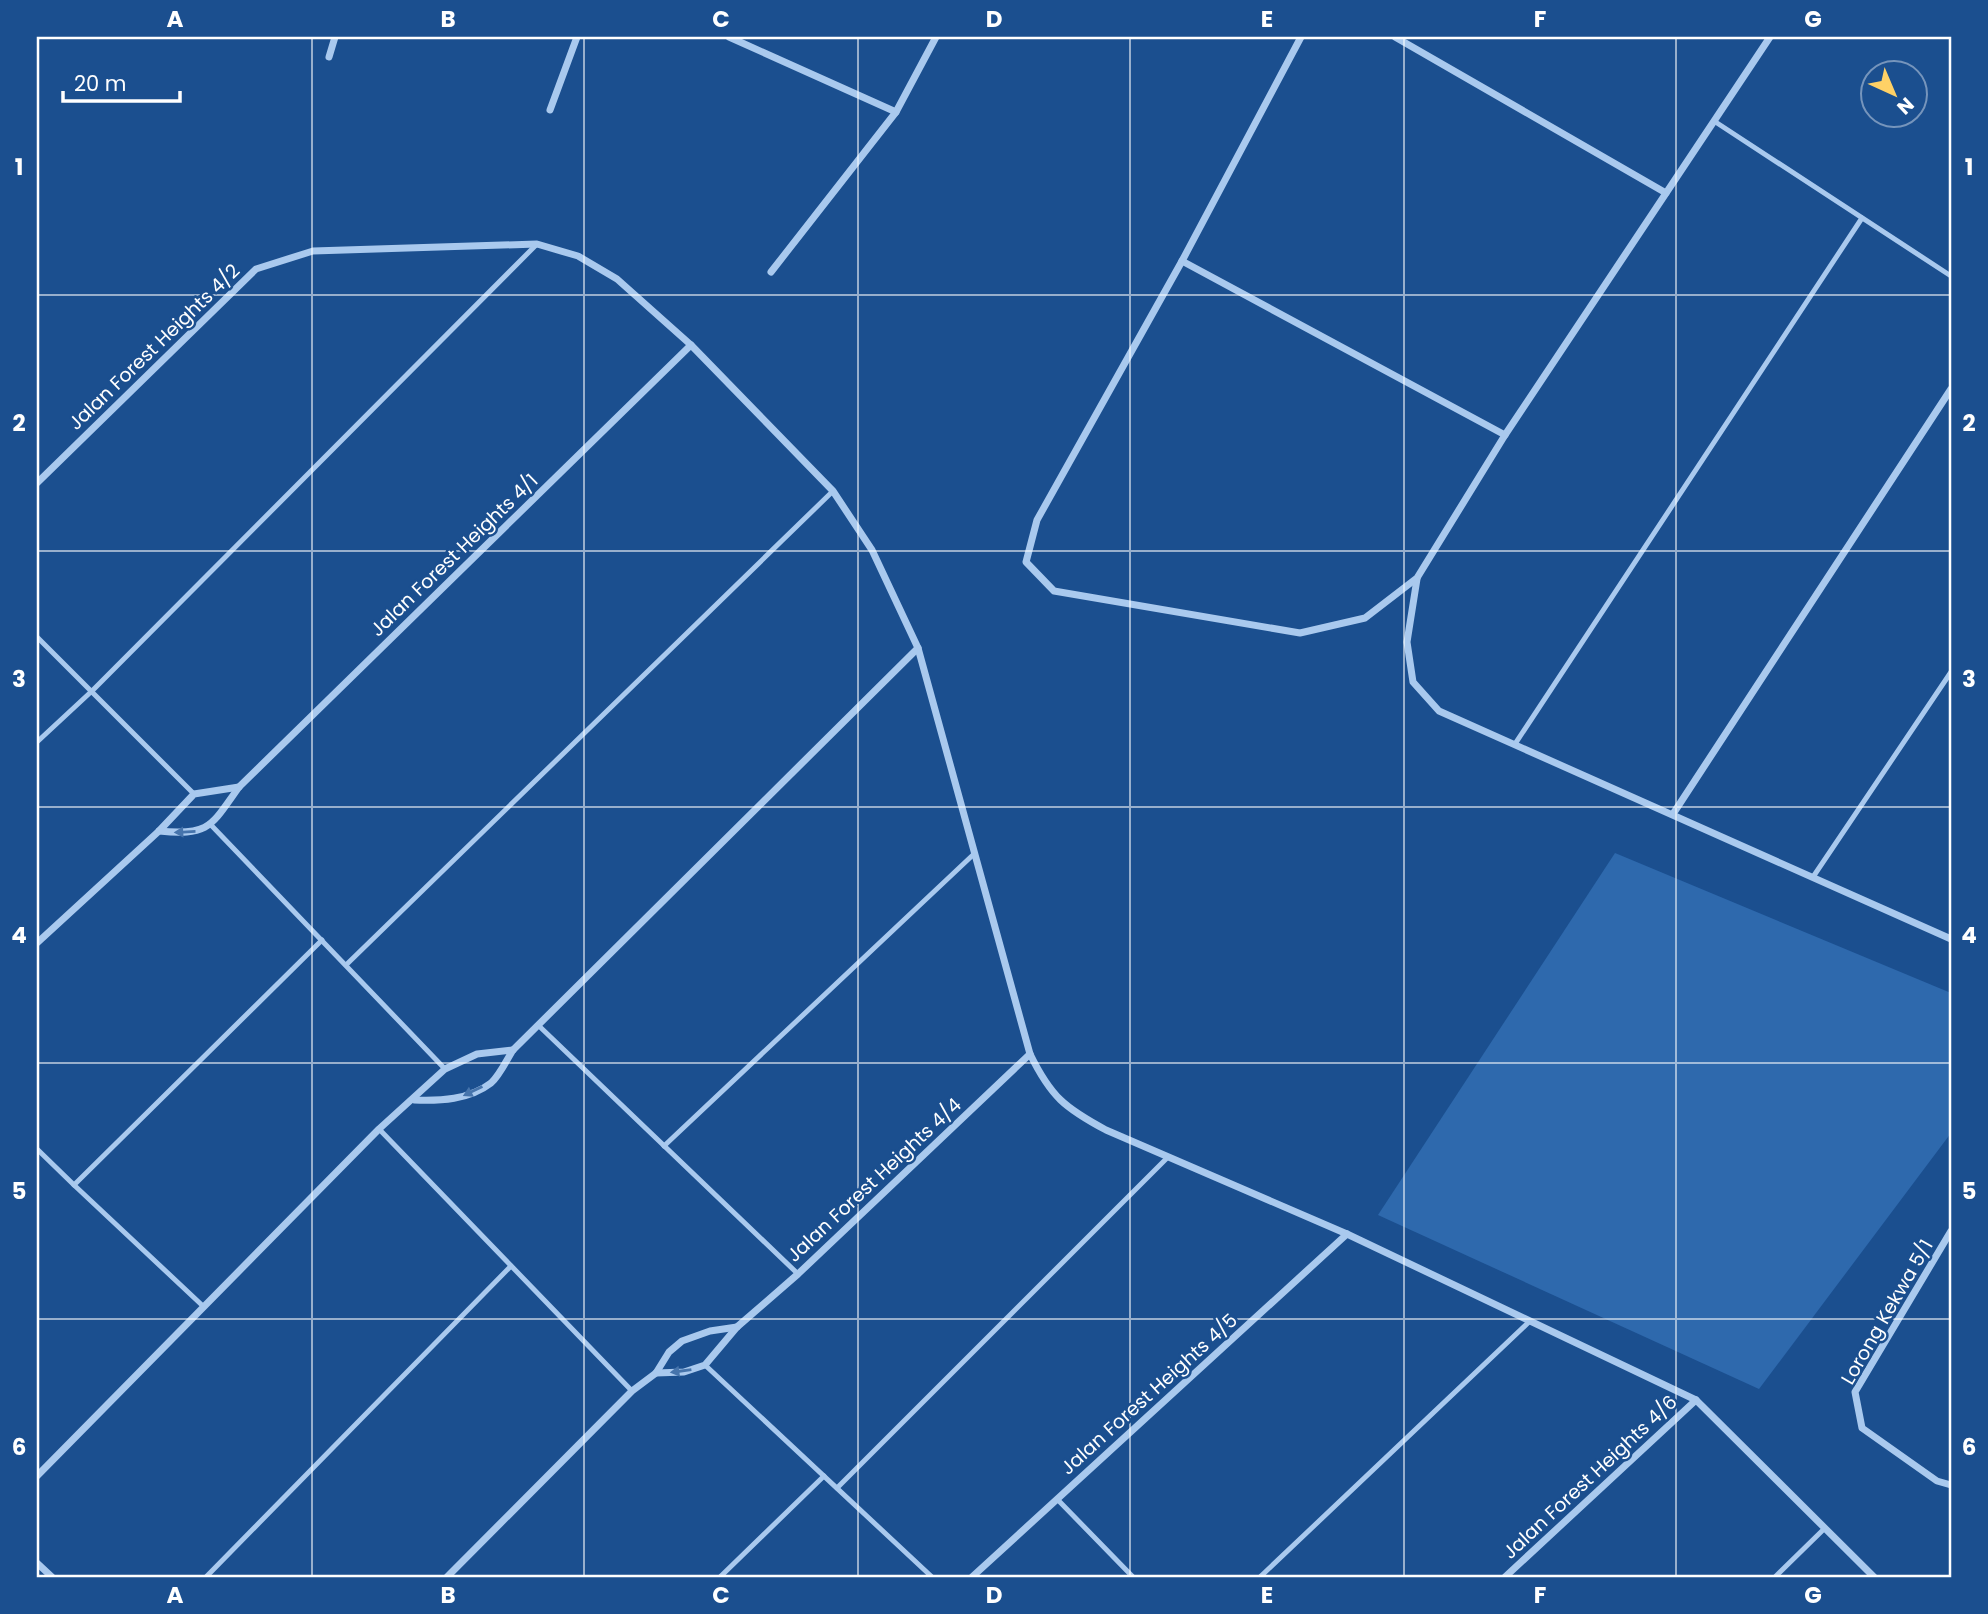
<svg xmlns="http://www.w3.org/2000/svg" width="1988" height="1614" font-family="Poppins,sans-serif">
<style>
.green{fill:#2e69ad}
.lines{fill:none;stroke-linecap:round;stroke-linejoin:round}
.service{stroke:#a9c9ee;stroke-width:5}
.minor{stroke:#a9c9ee;stroke-width:7}
.oneway{fill:#4674ac}
.grid{fill:none;stroke:#fff;stroke-width:2;stroke-opacity:0.55}
.labels{text-anchor:middle;dominant-baseline:central;stroke-width:5;stroke-linejoin:round;paint-order:stroke}
.street-label{font-size:19px;fill:#fff;stroke:#1b4f8f}
.neatline{fill:none;stroke:#fff;stroke-width:2.5}
.grid-label{font-size:23px;text-anchor:middle;font-weight:bold;fill:#fff}
</style>
<rect width="100%" height="100%" fill="#1b4f8f"/>
<polygon class="green" points="1615,853 1951,993 1951,1133 1759,1389 1378,1215"/>
<g class="lines">
<g class="service">
<polyline points="1714,121 1951,276"/>
<polyline points="37,637 194,794"/>
<polyline points="37,742 93,690 537,244"/>
<polyline points="1515,744 1862,218"/>
<polyline points="211,825 445,1069"/>
<polyline points="1813,877 1951,672"/>
<polyline points="346,965 833,491"/>
<polyline points="538,1025 798,1274"/>
<polyline points="379,1129 632,1391"/>
<polyline points="664,1146 975,853"/>
<polyline points="37,1149 74,1185"/>
<polyline points="204,1307 74,1185 322,940"/>
<polyline points="705,1365 932,1577"/>
<polyline points="837,1488 1168,1157"/>
<polyline points="1057,1499 1133,1577"/>
<polyline points="206,1577 511,1266"/>
<polyline points="720,1577 824,1476"/>
<polyline points="1260,1577 1530,1321"/>
<polyline points="1775,1577 1825,1528"/>
</g>
<g class="minor">
<polyline points="729,37 896,112"/>
<polyline points="1301,37 1182,261 1037,520 1026,562 1054,591 1300,633 1365,618 1417,578 1505,435 1770,37"/>
<polyline points="1395,37 1666,193"/>
<polyline points="329,57 335,37"/>
<polyline points="550,110 577,37"/>
<polyline points="1182,261 1505,435"/>
<polyline points="771,272 896,112 936,37"/>
<path d="M 37,483 L 256,269 L 313,251 L 537,244 L 578,256 L 617,279 L 691,345 L 833,491 L 872,550 L 918,648 L 1030,1054 C 1051,1097 1065,1108 1106,1130 L 1347,1234 L 1696,1400 L 1874,1577"/>
<polyline points="1417,579 1407,642 1413,682 1439,711 1951,939"/>
<polyline points="1673,814 1951,389"/>
<path d="M 159,831 C 210,836 211,826 239,787 L 691,345"/>
<polyline points="37,943 159,831 194,794 239,787"/>
<path d="M 414,1100 C 440,1101 469,1100 491,1083 C 500,1075 507,1059 513,1050 L 918,648"/>
<polyline points="1951,1231 1855,1392 1862,1428 1937,1481 1951,1485"/>
<polyline points="656,1373 684,1372 705,1365 737,1327 798,1274 1030,1054"/>
<polyline points="37,1476 379,1129 445,1069 477,1054 513,1050"/>
<polyline points="37,1563 52,1577"/>
<polyline points="447,1577 632,1391 656,1373 669,1352 682,1341 710,1331 737,1327"/>
<polyline points="972,1577 1347,1234"/>
<polyline points="1505,1577 1696,1400"/>
</g>
</g>
<defs><path id="oneway-solid" d="M-6-.8H1V-3.2L6.5 0L1 3.2V.8H-6Z" transform="scale(1.75)"/></defs>
<g class="oneway">
<use href="#oneway-solid" transform="translate(185 832) rotate(177)"/>
<use href="#oneway-solid" transform="translate(473 1091) rotate(154)"/>
<use href="#oneway-solid" transform="translate(681 1371) rotate(172)"/>
</g>
<path class="grid" d="M 312,37 L 312,1577M 584,37 L 584,1577M 858,37 L 858,1577M 1130,37 L 1130,1577M 1404,37 L 1404,1577M 1676,37 L 1676,1577M 37,295 L 1951,295M 37,551 L 1951,551M 37,807 L 1951,807M 37,1063 L 1951,1063M 37,1319 L 1951,1319"/>
<g class="labels">
<g class="street-label">
<text transform="translate(154 347) rotate(-44)">Jalan Forest Heights 4/2</text>
<text transform="translate(454 555) rotate(-44)">Jalan Forest Heights 4/1</text>
<text transform="translate(874 1180) rotate(-43)">Jalan Forest Heights 4/4</text>
<text transform="translate(1887 1312) rotate(-60)">Lorong Kekwa 5/1</text>
<text transform="translate(1149 1394) rotate(-42)">Jalan Forest Heights 4/5</text>
<text transform="translate(1590 1477) rotate(-43)">Jalan Forest Heights 4/6</text>
</g>
</g>
<rect width="1988" height="1614" fill="none" stroke="#1b4f8f" stroke-width="77"/>
<g transform="translate(1894 94) rotate(136)"><circle r="33" fill="#1b4f8f" stroke="#7695bc" stroke-width="2"/>
<path d="M0-5L12 26L0 18L-12 26Z" fill="#ffd166"/>
<text y="-10" font-size="19" font-weight="bold" text-anchor="middle" fill="#ffffff">N</text>
</g>
<path d="M63 91v10h117v-10" fill="none" stroke="#ffffff" stroke-width="3.5"/>
<text x="74" y="91" font-size="21" fill="#ffffff" stroke="#1b4f8f" stroke-width="5" paint-order="stroke">20 m</text>
<rect x="38" y="38" width="1912" height="1538" class="neatline"/>
<g class="grid-label">
<text x="175" y="27">A</text>
<text x="448" y="27">B</text>
<text x="721" y="27">C</text>
<text x="994" y="27">D</text>
<text x="1267" y="27">E</text>
<text x="1540" y="27">F</text>
<text x="1813" y="27">G</text>
<text x="19" y="175">1</text>
<text x="1969" y="175">1</text>
<text x="19" y="431">2</text>
<text x="1969" y="431">2</text>
<text x="19" y="687">3</text>
<text x="1969" y="687">3</text>
<text x="19" y="943">4</text>
<text x="1969" y="943">4</text>
<text x="19" y="1199">5</text>
<text x="1969" y="1199">5</text>
<text x="19" y="1455">6</text>
<text x="1969" y="1455">6</text>
<text x="175" y="1603">A</text>
<text x="448" y="1603">B</text>
<text x="721" y="1603">C</text>
<text x="994" y="1603">D</text>
<text x="1267" y="1603">E</text>
<text x="1540" y="1603">F</text>
<text x="1813" y="1603">G</text>
</g>
</svg>
